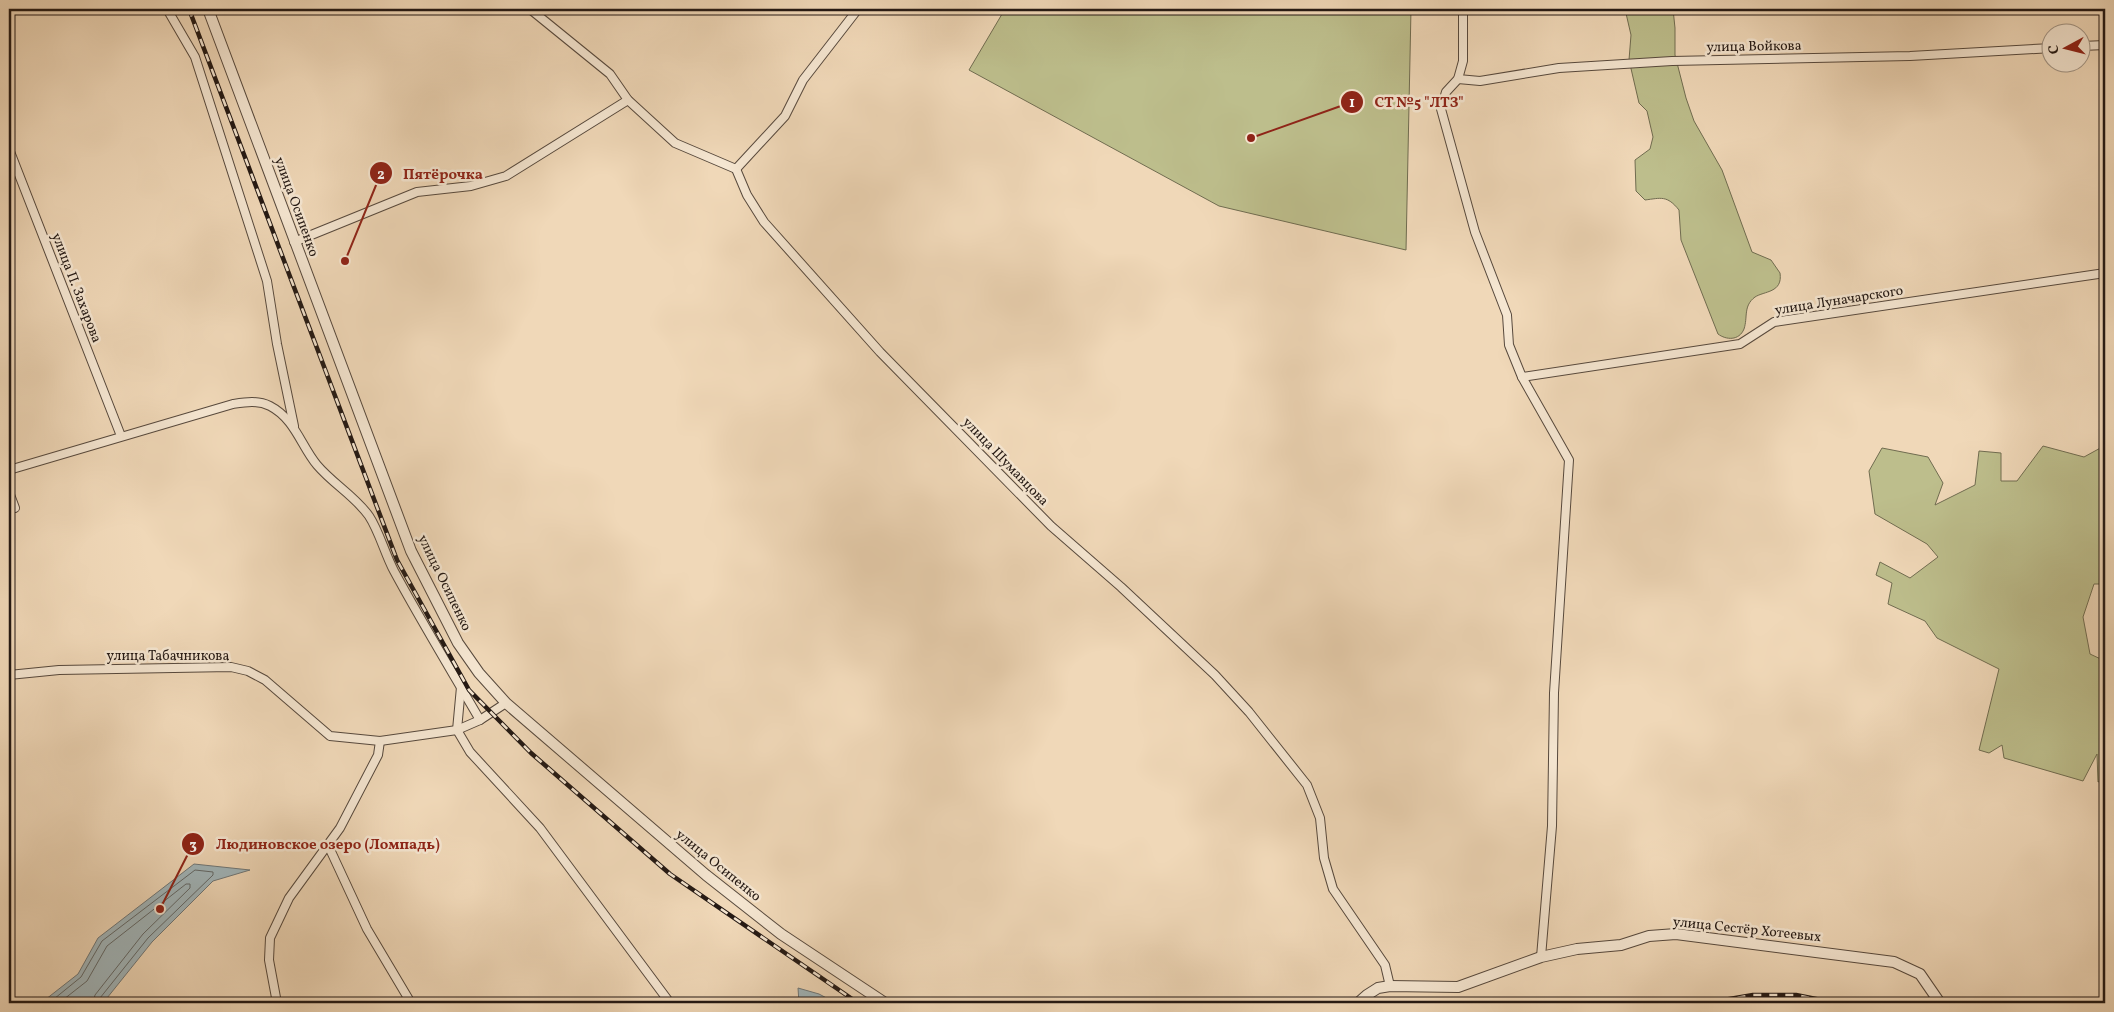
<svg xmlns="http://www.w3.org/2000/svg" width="2114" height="1012" font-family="Vollkorn,serif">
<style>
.green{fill:#bdbe8c;stroke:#706c50}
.water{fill:#a1b6bb;stroke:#6f7778}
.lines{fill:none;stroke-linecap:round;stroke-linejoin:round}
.shore{stroke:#626868;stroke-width:1}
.minor-casing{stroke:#57493d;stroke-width:10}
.tertiary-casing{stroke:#57493d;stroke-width:12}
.minor{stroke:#f5e6d1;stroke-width:8}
.tertiary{stroke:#f5e6d1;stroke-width:10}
.rail-casing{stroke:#241914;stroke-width:4.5}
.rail{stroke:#f5e6d1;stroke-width:2.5;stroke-dasharray:8;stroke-linecap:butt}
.labels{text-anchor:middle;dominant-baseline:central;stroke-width:5;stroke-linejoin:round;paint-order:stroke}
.street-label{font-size:14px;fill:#241914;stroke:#f5e6d1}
.leader{fill:none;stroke:#8f2418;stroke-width:2}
.callout-dot{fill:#8f2418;stroke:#f5e6d1;stroke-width:2}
.mark-label{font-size:15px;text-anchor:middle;font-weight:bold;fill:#fff}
.callout-label{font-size:15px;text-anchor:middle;font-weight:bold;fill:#8f2418;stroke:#f5e6d1;stroke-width:5;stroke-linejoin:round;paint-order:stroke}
</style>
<rect width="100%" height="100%" fill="#f0d8b8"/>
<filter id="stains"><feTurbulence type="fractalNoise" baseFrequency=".004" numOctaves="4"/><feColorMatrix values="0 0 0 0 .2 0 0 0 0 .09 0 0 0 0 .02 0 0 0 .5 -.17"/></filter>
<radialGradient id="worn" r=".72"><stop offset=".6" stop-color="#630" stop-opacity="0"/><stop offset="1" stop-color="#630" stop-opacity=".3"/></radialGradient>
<g class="green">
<polygon points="1005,9 1411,9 1406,250 1219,206 969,70"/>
<path d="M 1625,9 L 1673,9 L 1675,28 L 1675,55 L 1686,98 L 1694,121 L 1722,170 L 1752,252 L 1771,260 L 1780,273 C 1783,293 1764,291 1755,297 C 1743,306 1748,317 1744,329 C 1739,341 1726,340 1718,334 L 1681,240 L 1679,210 C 1667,195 1661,198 1645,200 L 1636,191 L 1635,160 L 1650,149 L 1653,137 L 1647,111 L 1639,103 L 1629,60 L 1631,35 Z"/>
<polygon points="2103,428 2105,428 2105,584 2094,584 2083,617 2090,654 2105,661 2105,779 2098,782 2097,754 2083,781 2004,758 2002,745 1989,753 1979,750 1999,669 1937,638 1925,621 1888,604 1892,583 1876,575 1880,562 1910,578 1938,557 1927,544 1875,514 1869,471 1882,448 1928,457 1943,483 1935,505 1975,485 1979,451 2001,453 2001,481 2017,481 2043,446 2084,457 2104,446"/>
</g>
<g class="water">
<polygon points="194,864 250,870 213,881 152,942 103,1003 41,1003 78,974 98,938"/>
<polygon points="798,988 819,994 836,1003 799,1003"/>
</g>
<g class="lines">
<g class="shore">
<polyline points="49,1003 81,977 102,941 195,870 213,872 213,875 148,938 100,998 99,1003"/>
<polyline points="59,1003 87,981 107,946 186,884 190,884 190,888 143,934 95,995 93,1003"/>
</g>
<g class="minor-casing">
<g id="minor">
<polyline points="167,9 195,57 267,281 277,344 294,426"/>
<polyline points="530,9 610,74 628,100 675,143 736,169 747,195 764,222 880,352 1051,526 1121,587 1215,675 1249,712 1307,785 1320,818 1324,858 1333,889 1385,965 1390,986"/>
<polyline points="1463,9 1463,61 1458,79 1446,92 1441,109 1475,232 1507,315 1509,345 1522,377 1569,460 1554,693 1552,826 1541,957"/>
<polyline points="2082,46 2105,45"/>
<polyline points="1458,79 1480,81 1559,68 1672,61 1910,56 2052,48"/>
<polyline points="9,149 121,436"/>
<polyline points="736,169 785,116 803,80 858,9"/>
<polyline points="294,242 417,192 471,186 506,176 628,100"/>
<polyline points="1522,377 1740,344 1774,322 2105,273"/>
<path d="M 9,470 L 233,404 C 246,402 258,400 270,406 C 295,419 301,446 317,465 C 333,484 355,496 369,516 C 379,531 385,554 394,571 C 421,621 451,670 480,720"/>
<polyline points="9,492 15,508"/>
<polyline points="9,675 59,670 231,667 248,671 265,680 330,736 380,741 457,730 480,720 506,703"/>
<polyline points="461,687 457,730 470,752 540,828 670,1003"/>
<polyline points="328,845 367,929 411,1003"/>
<polyline points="277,1003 269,960 270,938 289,898 340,828 378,755 380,741"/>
</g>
</g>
<g class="tertiary-casing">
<g id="tertiary">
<polyline points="208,9 411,551 458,643 479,673 506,703 706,875 781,934 885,1003"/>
<polyline points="1358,1003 1367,995 1378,988 1390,986 1458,987 1541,957 1577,949 1621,945 1649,936 1676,934 1894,962 1920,974 1940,1003"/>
</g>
</g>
<use href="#minor" class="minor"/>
<use href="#tertiary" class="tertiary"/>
<g class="rail-casing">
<g id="rail">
<polyline points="189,9 397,560 469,690 531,753 670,874 858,1003"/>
<polyline points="1706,1003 1753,995 1796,995 1836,1003"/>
</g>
</g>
<use href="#rail" class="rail"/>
</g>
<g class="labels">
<g class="street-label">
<text transform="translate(1754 47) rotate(-1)">улица Войкова</text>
<text transform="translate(296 207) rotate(70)">улица Осипенко</text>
<text transform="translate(76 288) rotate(69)">улица П. Захарова</text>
<text transform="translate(1839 301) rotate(-9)">улица Луначарского</text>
<text transform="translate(1005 462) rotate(46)">улица Шумавцова</text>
<text transform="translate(444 583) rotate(64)">улица Осипенко</text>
<text x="168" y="656">улица Табачникова</text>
<text transform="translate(718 866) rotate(39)">улица Осипенко</text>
<text transform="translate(1747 930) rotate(6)">улица Сестёр Хотеевых</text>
</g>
</g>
<path class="leader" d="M1251 138L1352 102M345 261L381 173M160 909L193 844"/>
<g class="callout-dot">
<circle cx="1251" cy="138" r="5"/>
<circle cx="345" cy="261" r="5"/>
<circle cx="160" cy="909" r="5"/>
<circle cx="1352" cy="102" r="12"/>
<circle cx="381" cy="173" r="12"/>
<circle cx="193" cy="844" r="12"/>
</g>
<g class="mark-label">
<text x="1352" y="107">1</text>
<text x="381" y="179">2</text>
<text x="193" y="849">3</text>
</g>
<g class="callout-label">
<text x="1419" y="107">СТ №5 "ЛТЗ"</text>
<text x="443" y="179">Пятёрочка</text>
<text x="328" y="849">Людиновское озеро (Ломпадь)</text>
</g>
<rect width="2114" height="1012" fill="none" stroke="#f0d8b8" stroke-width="30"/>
<rect x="10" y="10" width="2094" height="992" fill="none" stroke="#241914" stroke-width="2.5"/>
<rect x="15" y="15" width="2084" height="982" fill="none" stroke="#241914"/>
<g transform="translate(2066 48) rotate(263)"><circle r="24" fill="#f5e6d1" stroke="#a19485"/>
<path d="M0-4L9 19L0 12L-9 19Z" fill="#8f2418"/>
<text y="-8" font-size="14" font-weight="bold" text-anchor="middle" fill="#241914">С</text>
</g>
<rect width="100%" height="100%" filter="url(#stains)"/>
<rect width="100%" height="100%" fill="url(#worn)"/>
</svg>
